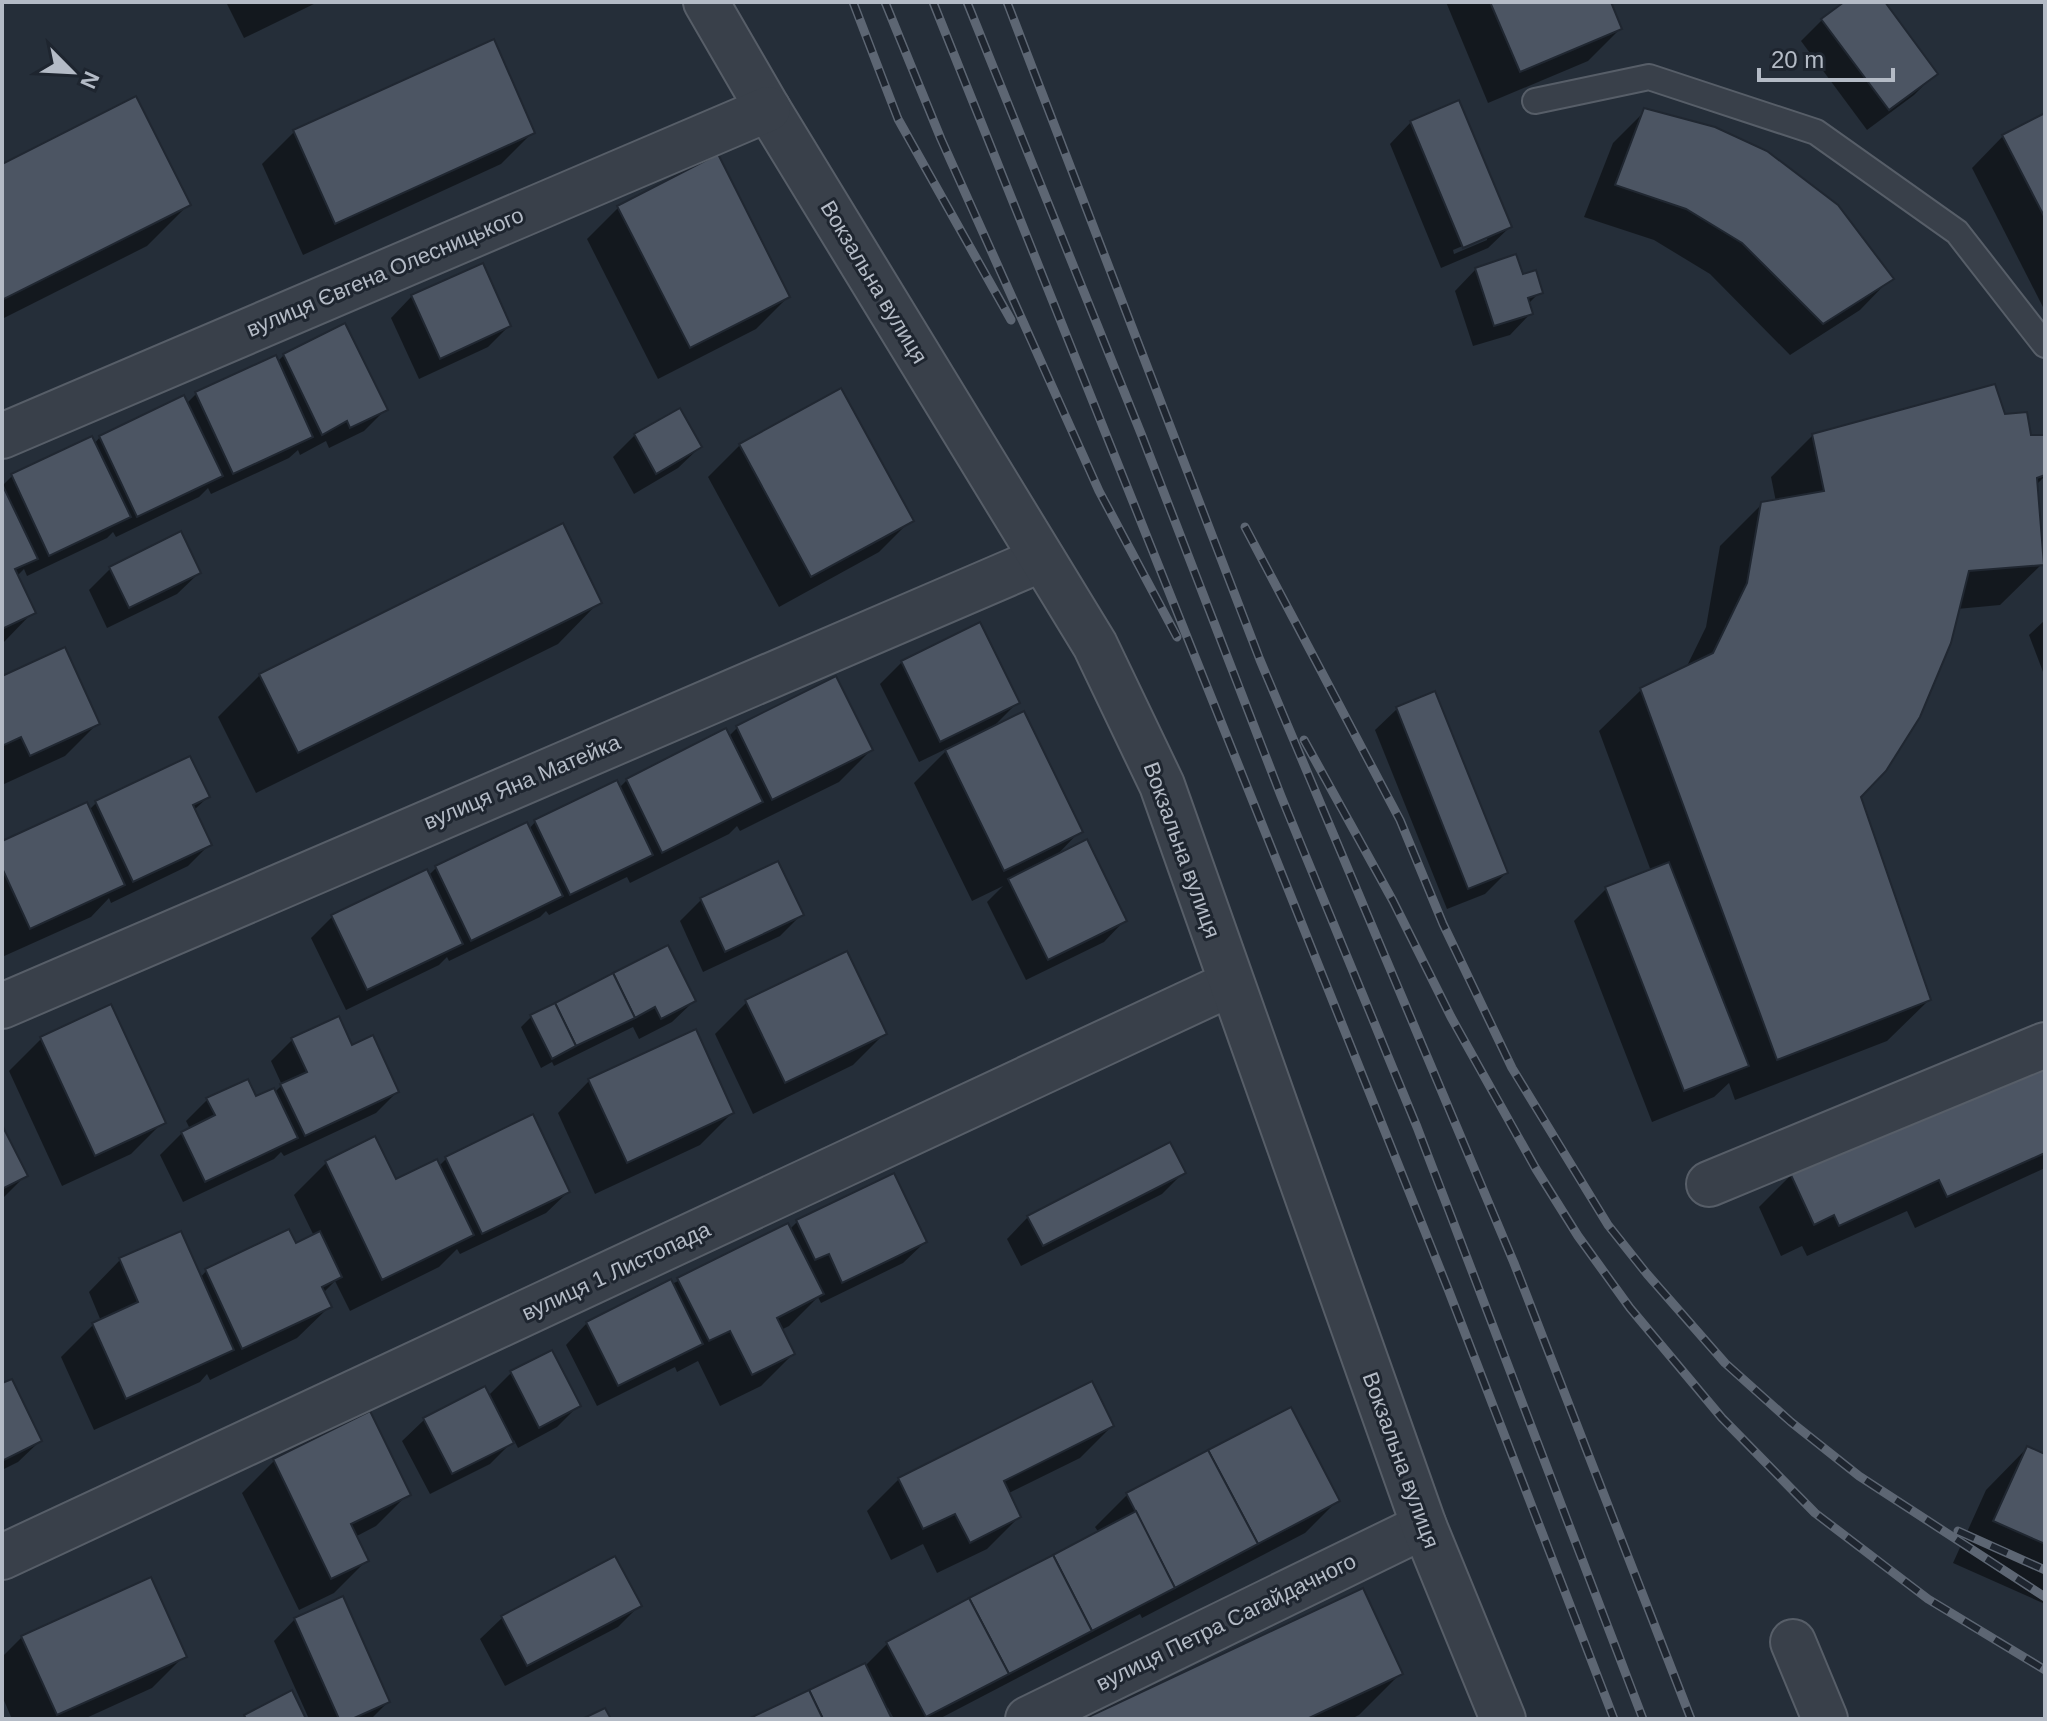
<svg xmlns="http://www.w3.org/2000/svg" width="2047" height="1721" font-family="Helvetica,sans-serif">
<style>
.shadow{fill:#0007;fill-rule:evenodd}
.building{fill:#4c5563;stroke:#202731;stroke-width:2}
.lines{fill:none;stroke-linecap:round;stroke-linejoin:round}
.service-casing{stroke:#575e68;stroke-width:28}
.minor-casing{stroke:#575e68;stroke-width:48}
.tertiary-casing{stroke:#575e68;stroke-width:48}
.service{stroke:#39404a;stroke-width:24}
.minor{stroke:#39404a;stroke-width:44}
.tertiary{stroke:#39404a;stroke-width:44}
.rail-casing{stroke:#5d6673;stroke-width:9}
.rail{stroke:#1e252f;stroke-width:6;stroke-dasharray:18;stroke-linecap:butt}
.labels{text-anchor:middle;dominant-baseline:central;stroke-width:6;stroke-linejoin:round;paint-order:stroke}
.street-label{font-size:22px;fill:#b4bbc6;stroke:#1e252f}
</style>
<rect width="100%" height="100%" fill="#252e39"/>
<g class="shadow">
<polygon points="226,2 318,2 244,38"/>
<polygon points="1446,2 1609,2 1620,29 1588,61 1488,103"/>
<polygon points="1847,2 1883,2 1935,74 1914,95 1867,130 1801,41 1822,20"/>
<polygon points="1645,111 1891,278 1860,310 1790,355 1710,274 1654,240 1584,217 1613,143"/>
<polygon points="2045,115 2045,311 1972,168 2003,136"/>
<path d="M 1411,122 L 1510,227 L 1488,248 L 1441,268 L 1390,144 ZM 1487,236 L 1487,240 L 1454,254 L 1453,250 Z"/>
<polygon points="294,132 533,132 501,164 303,255 262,164"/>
<polygon points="2,166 189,204 147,246 2,319"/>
<polygon points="619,207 788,297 756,329 658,379 587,239"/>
<polygon points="1476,269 1521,276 1540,292 1528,304 1531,313 1510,335 1473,346 1455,291"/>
<polygon points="412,296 509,326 488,347 419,379 391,318"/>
<polygon points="284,355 385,410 364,431 329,448 326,441 300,455 298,450 289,458 211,494 208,488 199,497 116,537 113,532 107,538 27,576 24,569 16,577 33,612 2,644 2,486 12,476 91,438 94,444 100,437 186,404 197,393 277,362"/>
<polygon points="2004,416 2030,437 2045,437 2045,476 2035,486 2042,564 2000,605 1957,609 1859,796 1929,1000 1887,1041 1735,1100 1729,1083 1714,1097 1652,1122 1574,921 1606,889 1651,871 1599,731 1641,690 1686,668 1706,627 1720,546 1762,504 1776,502 1771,477 1813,435"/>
<polygon points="635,435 700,447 678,468 634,494 613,457"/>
<polygon points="740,445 911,520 879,552 779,607 708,477"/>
<polygon points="110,569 199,573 177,594 107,628 89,590"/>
<polygon points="599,602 558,644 256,793 218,717 260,675"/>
<polygon points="2045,620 2045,677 2029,635"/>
<polygon points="902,662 1017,703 992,728 1080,831 1056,856 1125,920 1104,942 1026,980 987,902 1003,886 972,901 914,783 950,747 919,762 880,684"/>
<polygon points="2,678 97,724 65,756 2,785"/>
<polygon points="836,679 871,750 839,782 740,831 737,826 729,834 630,883 627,877 549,915 546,911 540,917 449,961 447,957 439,965 346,1010 311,938 332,917 428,876 436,868 526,824 529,829 535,822 619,788 627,780 728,737 737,728"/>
<polygon points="1397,709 1506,873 1485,894 1447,909 1375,730"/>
<polygon points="208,797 193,811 209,845 188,866 111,903 109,898 91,917 2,957 2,843 89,810 96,803"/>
<polygon points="701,900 801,915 780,936 703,972 680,921"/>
<polygon points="694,1001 672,1022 639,1039 633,1027 554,1066 552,1062 541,1068 521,1027 531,1017"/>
<polygon points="747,1002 885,1033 853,1065 753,1114 715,1034"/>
<polygon points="110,1007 163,1122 131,1154 62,1186 9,1071 41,1039"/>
<polygon points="292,1040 351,1048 397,1092 376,1113 284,1156 281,1152 274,1159 183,1202 160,1155 182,1133 190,1129 186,1121 207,1100 255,1099 274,1093 282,1085 271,1061"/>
<polygon points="2045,1059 2045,1168 1915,1228 1907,1211 1807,1256 1802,1246 1781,1256 1759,1207 1791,1175"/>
<polygon points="589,1081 732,1113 700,1145 595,1194 558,1113"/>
<polygon points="2,1129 25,1176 2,1199"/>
<polygon points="446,1159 568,1192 546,1213 460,1254 457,1249 439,1267 350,1311 335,1281 323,1293 329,1307 297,1338 210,1380 207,1374 200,1382 94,1430 61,1357 93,1325 101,1321 89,1292 120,1260 200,1278 206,1271 295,1245 314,1236 294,1195 326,1163 395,1182 438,1167"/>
<polygon points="1184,1172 1162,1194 1021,1266 1007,1239 1028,1217"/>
<polygon points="797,1222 925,1242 903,1263 821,1303 818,1297 789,1326 781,1330 793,1354 761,1386 720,1406 698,1361 677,1372 675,1367 597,1406 566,1345 587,1323 789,1230"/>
<polygon points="551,1353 578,1406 557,1427 518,1448 514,1440 490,1464 430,1494 402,1441 424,1420 484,1389 488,1396 511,1373"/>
<polygon points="2,1386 40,1441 18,1462 2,1470"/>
<polygon points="1112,1426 1080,1458 1007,1494 1019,1517 987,1549 937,1573 923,1544 891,1560 867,1511 899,1479"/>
<polygon points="2027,1448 2042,1455 2045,1449 2045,1604 1953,1563 1986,1490"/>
<polygon points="274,1461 408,1494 376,1526 355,1537 366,1561 334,1593 299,1610 242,1493"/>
<polygon points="1127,1495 1337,1501 1305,1533 1142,1618 1140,1614 939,1719 894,1719 888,1708 885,1709 890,1719 753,1719 865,1666 888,1643 1099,1533 1095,1527"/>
<polygon points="614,1558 639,1606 618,1627 505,1686 480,1639 502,1618"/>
<polygon points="295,1619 388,1702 371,1719 309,1719 274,1641"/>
<polygon points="22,1637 184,1656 152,1688 84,1719 12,1719 2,1696 2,1657"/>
<polygon points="1400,1674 1359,1715 1351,1719 1088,1719"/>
</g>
<g class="building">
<polygon points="1490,2 1611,2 1622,29 1520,72"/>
<polygon points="1844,2 1885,2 1938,74 1889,110 1821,19"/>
<polygon points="494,39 535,133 335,224 293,130"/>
<polygon points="136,96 191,205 2,300 2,164"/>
<polygon points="1459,100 1512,227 1463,248 1410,121"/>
<polygon points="1644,108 1715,127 1767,151 1838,205 1894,279 1823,324 1742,243 1686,209 1615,185"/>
<polygon points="2045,113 2045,218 2002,135"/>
<polygon points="718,154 790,297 690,348 617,206"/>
<polygon points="1516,254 1523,274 1536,270 1543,293 1528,298 1533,314 1494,326 1475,268"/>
<polygon points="483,263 511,326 440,359 411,295"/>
<polygon points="345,323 388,410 350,428 347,421 322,435 283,354"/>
<polygon points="276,355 313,437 233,474 195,392"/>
<polygon points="1995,384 2005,414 2027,412 2031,435 2045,435 2045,475 2037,478 2044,565 1969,571 1951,643 1920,717 1886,771 1861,797 1931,1000 1777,1060 1640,688 1713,653 1747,583 1761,502 1824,491 1812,434"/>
<polygon points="841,388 914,521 811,577 739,444"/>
<polygon points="184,395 223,476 137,517 99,436"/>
<polygon points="680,408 702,447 656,474 634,434"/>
<polygon points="92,436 131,517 49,556 11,474"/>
<polygon points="2,484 38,559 15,569 36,613 2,629"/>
<polygon points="563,523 602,603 298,753 259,674"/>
<polygon points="181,531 201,573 129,608 109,567"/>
<polygon points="980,622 1020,703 940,742 901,661"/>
<polygon points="65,647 100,724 30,756 21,737 2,746 2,676"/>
<polygon points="836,676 873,750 772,800 736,726"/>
<polygon points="1435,691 1508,873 1468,889 1396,707"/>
<polygon points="1024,711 1083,832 1004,871 945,750"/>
<polygon points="726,728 763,802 662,853 626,779"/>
<polygon points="190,756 210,797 193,805 212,845 133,882 95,801"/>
<polygon points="617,780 653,855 570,895 534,820"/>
<polygon points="87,802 125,885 30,929 2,868 2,841"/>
<polygon points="527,822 563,896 471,941 435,866"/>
<polygon points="1087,839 1127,921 1048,960 1008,879"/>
<polygon points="778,861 804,915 725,952 700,898"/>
<polygon points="1669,862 1749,1066 1684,1091 1605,887"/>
<polygon points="427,869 463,944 367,990 331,915"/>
<polygon points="668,945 696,1001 661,1019 655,1007 635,1018 613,973"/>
<polygon points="847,951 887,1034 785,1083 745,1000"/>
<polygon points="613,973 635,1018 576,1046 555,1003"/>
<polygon points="555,1003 576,1046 552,1059 530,1015"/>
<polygon points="111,1004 166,1123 95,1156 40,1037"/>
<polygon points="339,1016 352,1045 373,1035 399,1092 305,1136 280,1084 307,1072 291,1038"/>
<polygon points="696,1029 734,1113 627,1163 588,1079"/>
<polygon points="2045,1057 2045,1153 1947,1197 1939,1180 1839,1226 1834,1215 1814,1225 1790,1173"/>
<polygon points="248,1079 256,1096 274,1088 298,1138 205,1182 181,1132 215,1115 206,1098"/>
<polygon points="533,1114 570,1192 482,1234 445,1157"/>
<polygon points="2,1125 28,1176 2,1189"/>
<polygon points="375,1136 396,1179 437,1159 474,1235 382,1280 325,1161"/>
<polygon points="1170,1142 1186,1173 1043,1246 1027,1216"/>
<polygon points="894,1173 927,1242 842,1283 829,1254 815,1260 796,1220"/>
<polygon points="788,1223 824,1294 777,1318 795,1354 752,1375 730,1331 709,1341 677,1278"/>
<polygon points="289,1229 296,1243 320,1231 342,1277 322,1287 332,1307 242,1349 205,1269"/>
<polygon points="181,1231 234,1350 126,1399 92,1323 138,1302 119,1258"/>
<polygon points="671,1279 703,1344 618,1386 586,1322"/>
<polygon points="552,1350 581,1406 539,1428 510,1371"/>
<polygon points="12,1379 42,1441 2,1461 2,1383"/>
<polygon points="1092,1381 1114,1426 1004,1481 1021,1517 970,1543 955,1514 923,1529 898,1478"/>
<polygon points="485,1386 514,1443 452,1474 423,1418"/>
<polygon points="1291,1407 1340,1501 1258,1544 1208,1450"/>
<polygon points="370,1411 411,1495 351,1524 369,1561 331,1579 273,1459"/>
<polygon points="2027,1446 2045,1454 2045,1544 1993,1521"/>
<polygon points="1208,1450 1258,1544 1175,1588 1126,1493"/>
<polygon points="1136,1511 1175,1588 1092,1631 1053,1555"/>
<polygon points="1053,1555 1092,1631 1009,1674 969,1598"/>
<polygon points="615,1556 642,1606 527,1666 501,1616"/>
<polygon points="151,1577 187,1657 57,1715 21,1636"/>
<polygon points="1363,1588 1403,1674 1307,1719 1084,1719"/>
<polygon points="343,1596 390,1702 352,1719 339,1719 294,1618"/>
<polygon points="969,1598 1009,1674 926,1717 886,1642"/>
<polygon points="865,1663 892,1719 823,1719 809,1690"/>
<polygon points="292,1690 306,1719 246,1719 244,1715"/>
<polygon points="809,1690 823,1719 748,1719"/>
<polygon points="605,1708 611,1719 582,1719"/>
</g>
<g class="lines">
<g class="service-casing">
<polyline id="service" points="1535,101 1649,77 1816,132 1957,232 2045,345"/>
</g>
<g class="minor-casing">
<g id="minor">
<polyline points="2,1006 1042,559"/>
<polyline points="1709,1184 2045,1045"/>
<polyline points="2,1557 1230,984"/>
<polyline points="1793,1642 1825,1719"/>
<polyline points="1028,1719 1424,1526"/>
</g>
</g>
<g class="tertiary-casing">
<g id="tertiary">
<polyline points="706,2 768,109 1095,645 1162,785 1424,1526 1503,1719"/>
<polyline points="2,436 768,109"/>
</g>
</g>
<use href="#service" class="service"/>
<use href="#minor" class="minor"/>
<use href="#tertiary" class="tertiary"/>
<g class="rail-casing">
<g id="rail">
<polyline points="853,2 898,119 1011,320"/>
<polyline points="885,2 941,139 1099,491 1177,637"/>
<polyline points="933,2 1448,1289 1614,1719"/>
<polyline points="967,2 1142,436 1281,796 1417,1127 1643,1719"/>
<polyline points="1007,2 1260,660 1514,1263 1691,1719"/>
<polyline points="1245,527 1400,820 1443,924 1512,1068 1608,1225 1647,1274 1725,1363 1791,1422 1859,1476 2045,1597"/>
<polyline points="1304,740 1393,901 1451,1017 1536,1169 1578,1236 1630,1308 1722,1418 1815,1513 1928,1599 2045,1670"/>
<polyline points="1958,1531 2045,1570"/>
</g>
</g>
<use href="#rail" class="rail"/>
</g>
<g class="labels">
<g class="street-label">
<text transform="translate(385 272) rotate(-23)">вулиця Євгена Олесницького</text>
<text transform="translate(874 282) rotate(59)">Вокзальна вулиця</text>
<text transform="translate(522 782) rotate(-23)">вулиця Яна Матейка</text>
<text transform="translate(1182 850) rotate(70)">Вокзальна вулиця</text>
<text transform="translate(616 1271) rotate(-25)">вулиця 1 Листопада</text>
<text transform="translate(1401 1460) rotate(70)">Вокзальна вулиця</text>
<text transform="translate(1226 1622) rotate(-26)">вулиця Петра Сагайдачного</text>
</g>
</g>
<rect width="2047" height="1721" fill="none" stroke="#b4bbc6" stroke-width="8"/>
<g transform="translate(72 72) rotate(114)" stroke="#1e252f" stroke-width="6" paint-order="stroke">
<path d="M0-6L14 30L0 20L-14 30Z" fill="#b4bbc6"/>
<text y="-12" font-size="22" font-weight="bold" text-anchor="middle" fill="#b4bbc6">N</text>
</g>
<path d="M1759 68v12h134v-12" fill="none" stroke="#b4bbc6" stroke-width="4"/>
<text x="1771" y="68" font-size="24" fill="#b4bbc6" stroke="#1e252f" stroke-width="6" paint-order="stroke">20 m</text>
</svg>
